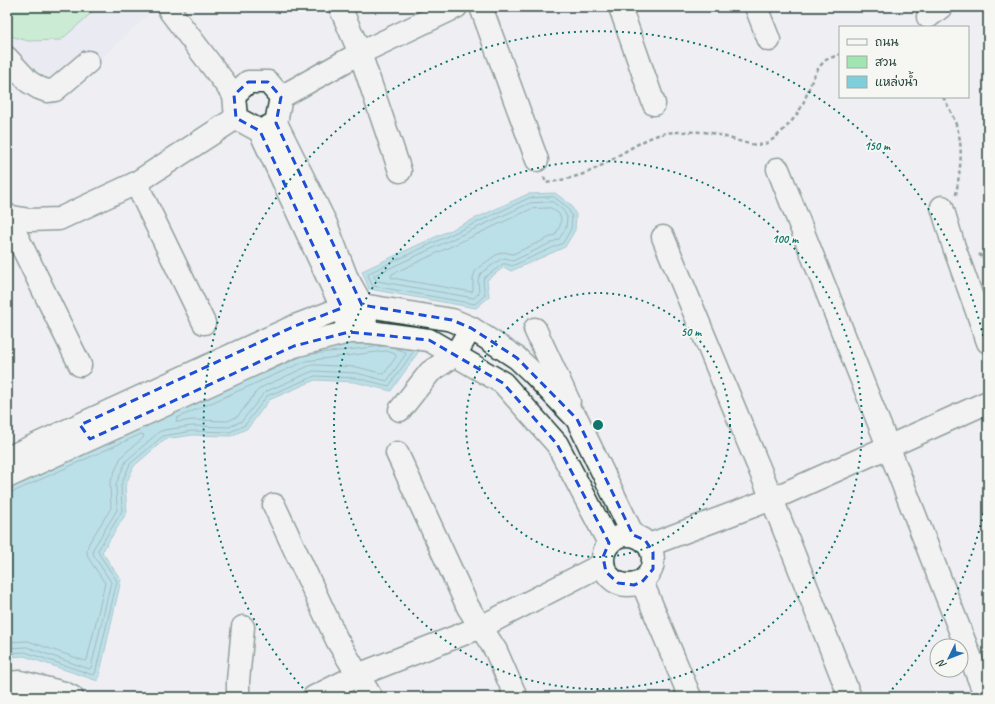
<svg xmlns="http://www.w3.org/2000/svg" width="995" height="704" font-family="Caveat,'Playpen Sans Thai',sans-serif">
<style>
.built{fill:#e4e4f4}
.green{fill:#a1e6b2;stroke:#609273}
.water{fill:#7fcedc;stroke:#599499}
.lines{fill:none;stroke-linecap:round;stroke-linejoin:round}
.shore{stroke:#457777;stroke-width:1}
.minor-casing{stroke:#1f3d34;stroke-width:25}
.path{stroke:#1f3d34;stroke-width:2.5;stroke-dasharray:4 3;stroke-linecap:butt}
.minor{stroke:#f6f6f2;stroke-width:22}
.marked{fill:none;stroke:#1d4ed8;stroke-width:3;stroke-dasharray:8 5;stroke-linejoin:round}
.ring{fill:none;stroke:#0f766e;stroke-width:2;stroke-dasharray:2 4}
.centre{fill:#0f766e;stroke:#f6f6f2;stroke-width:2}
.ring-label{font-size:12px;text-anchor:middle;font-weight:bold;fill:#0f766e;stroke:#f6f6f2;stroke-width:4;stroke-linejoin:round;paint-order:stroke}
</style>
<rect width="100%" height="100%" fill="#eeeef3"/>
<filter id="ink" filterUnits="userSpaceOnUse"><feTurbulence type="fractalNoise" baseFrequency=".025" numOctaves="2"/><feDisplacementMap in="SourceGraphic" scale="8" xChannelSelector="R" yChannelSelector="G"/><feConvolveMatrix kernelMatrix="1 2 1 2 8 2 1 2 1" color-interpolation-filters="sRGB"/></filter>
<g filter="url(#ink)">
<polygon class="built" points="7,7 156,7 50,108 7,62"/>
<polygon class="green" points="7,7 98,7 61,40 28,41 7,35"/>
<g class="water">
<polygon points="555,193 571,205 576,215 575,230 565,247 511,271 504,267 487,280 489,297 476,308 369,289 362,271 528,194"/>
<polygon points="389,336 421,348 391,391 355,382 315,380 269,400 248,428 231,436 193,435 165,439 134,466 125,486 127,512 102,552 121,580 98,681 24,656 7,657 7,478 303,346"/>
</g>
<g class="lines">
<g class="shore">
<polygon points="554,197 567,207 572,216 571,229 563,243 512,266 506,264 503,264 484,278 483,281 485,295 475,304 373,286 372,285 368,275 369,273 529,198"/>
<polygon points="553,202 563,210 567,217 566,228 559,239 513,261 506,258 501,259 481,273 478,280 479,293 474,298 377,281 374,277 375,275 530,203"/>
<polygon points="551,208 559,214 561,218 560,226 555,235 513,254 503,252 496,255 478,268 475,272 473,278 473,290 472,292 392,278 391,277 392,274 531,209"/>
<polygon points="387,351 395,354 396,357 384,374 357,367 317,365 311,365 262,387 258,390 238,416 228,421 192,420 178,422 176,421 177,418 306,361"/>
<polyline points="312,354 383,346"/>
<polyline points="263,374 300,357"/>
<path d="M 7,492 L 15,491 L 141,434 L 144,435 L 143,438 L 123,455 L 120,459 L 110,483 L 111,508 L 89,543 C 87,549 86,553 89,559 L 105,583 L 87,660 L 85,661 L 28,641 L 7,642"/>
<polyline points="7,648 27,647 89,669 91,668 111,582 94,556 93,552 93,549 117,510 116,484 126,461 159,432 164,430 192,426 229,427 242,421 265,392 313,371 356,373 387,381 406,354 405,352 393,347"/>
<polyline points="7,653 25,652 93,675 95,674 117,581 99,554 98,550 122,511 121,485 130,464 163,436 192,431 230,432 245,425 267,396 315,376 356,378 389,386 413,352 413,350"/>
</g>
<g class="minor-casing">
<g id="minor">
<polyline points="340,7 360,53 400,171"/>
<polyline points="481,7 537,160"/>
<polyline points="620,7 654,104"/>
<polyline points="756,7 769,40"/>
<polyline points="170,11 234,95"/>
<polyline points="928,17 941,7"/>
<polyline points="7,58 29,82 39,88 47,91 55,90 88,62"/>
<polygon points="248,82 268,82 281,97 276,123 260,131 236,118 234,95"/>
<polyline points="281,97 360,53 456,7"/>
<polyline points="276,123 326,224 346,276 362,305 366,318"/>
<polyline points="260,131 342,308 346,321"/>
<polyline points="778,169 888,446 986,697"/>
<polyline points="136,183 204,323"/>
<polyline points="942,207 954,247 988,342"/>
<polyline points="7,216 29,220 59,219 136,183 236,118"/>
<polyline points="7,216 80,365"/>
<polyline points="663,237 772,499 850,697"/>
<polyline points="535,329 569,402"/>
<polyline points="400,410 430,372 455,355 471,328"/>
<polyline points="397,453 468,607 496,651 516,697"/>
<polyline points="7,458 295,326 342,308 362,305 452,320 471,328 517,358 533,373 577,419 633,535"/>
<polyline points="7,477 294,346 349,332 370,332 429,340 503,383 557,444 609,543"/>
<polyline points="274,505 337,640 371,697"/>
<circle cx="628" cy="560" r="25"/>
<polyline points="649,545 772,499 988,402"/>
<polyline points="642,582 690,697"/>
<polyline points="7,683 20,682 64,693 72,697"/>
<polyline points="238,697 238,681 243,627"/>
<polyline points="314,697 358,675 481,627 603,564"/>
</g>
</g>
<g class="path">
<path d="M 943,97 C 950,109 956,122 959,135 C 963,155 959,175 956,195"/>
<path d="M 544,177 L 546,183 C 562,180 578,177 593,170 C 602,165 611,161 619,155 C 637,145 653,133 675,132 C 687,132 699,131 711,133 C 725,135 755,150 767,143 C 778,137 793,121 799,111 C 809,95 811,72 826,60 C 830,58 836,56 840,54"/>
<polyline points="979,254 988,263"/>
</g>
<use href="#minor" class="minor"/>
</g>
</g>
<path d="M0 0H995V704H0ZM 248,82 L 268,82 L 281,97 L 276,123 L 362,305 L 452,320 L 471,328 L 517,358 L 577,419 L 633,535 L 645,540 L 653,552 L 653,569 L 642,582 L 634,585 L 618,583 L 606,572 L 603,557 L 609,543 L 557,444 L 503,383 L 429,340 L 349,332 L 294,346 L 90,439 L 80,425 L 295,326 L 342,308 L 260,131 L 236,118 L 234,95 Z" fill="#eeeef3" fill-opacity=".55" fill-rule="evenodd"/>
<path class="marked" d="M 248,82 L 268,82 L 281,97 L 276,123 L 362,305 L 452,320 L 471,328 L 517,358 L 577,419 L 633,535 L 645,540 L 653,552 L 653,569 L 642,582 L 634,585 L 618,583 L 606,572 L 603,557 L 609,543 L 557,444 L 503,383 L 429,340 L 349,332 L 294,346 L 90,439 L 80,425 L 295,326 L 342,308 L 260,131 L 236,118 L 234,95 Z"/>
<g class="ring">
<circle cx="598" cy="425" r="132"/>
<circle cx="598" cy="425" r="264"/>
<path d="M988 490A395 395 0 0 1 885 697M311 697A395 395 0 1 1 988 360"/>
</g>
<circle cx="598" cy="425" r="6" class="centre"/>
<g class="ring-label">
<text x="877" y="150">150 m</text>
<text x="785" y="243">100 m</text>
<text x="691" y="336">50 m</text>
</g>
<rect width="995" height="704" fill="none" stroke="#f6f6f2" stroke-width="24"/>
<rect x="12" y="12" width="971" height="680" fill="none" stroke="#1f3d34" stroke-width="1.5" filter="url(#ink)"/>
<rect x="839" y="26" width="130" height="72" fill="#f6f6f2" stroke="#a0aca6"/>
<rect x="847" y="39" width="20" height="6" fill="#f6f6f2" stroke="#a0aca6"/>
<text x="875" y="46" font-size="12" fill="#1f3d34">ถนน</text>
<rect x="847" y="56" width="20" height="12" fill="#a1e6b2" stroke="#a0aca6"/>
<text x="875" y="66" font-size="12" fill="#1f3d34">สวน</text>
<rect x="847" y="76" width="20" height="12" fill="#7fcedc" stroke="#a0aca6"/>
<text x="875" y="86" font-size="12" fill="#1f3d34">แหล่งน้ำ</text>
<g transform="translate(949 658) rotate(227)"><circle r="19" fill="#f6f6f2" stroke="#a0aca6"/>
<path d="M0-3L7 15L0 10L-7 15Z" fill="#1f6fb2"/>
<text y="-6" font-size="11" font-weight="bold" text-anchor="middle" fill="#1f3d34">N</text>
</g>
</svg>
